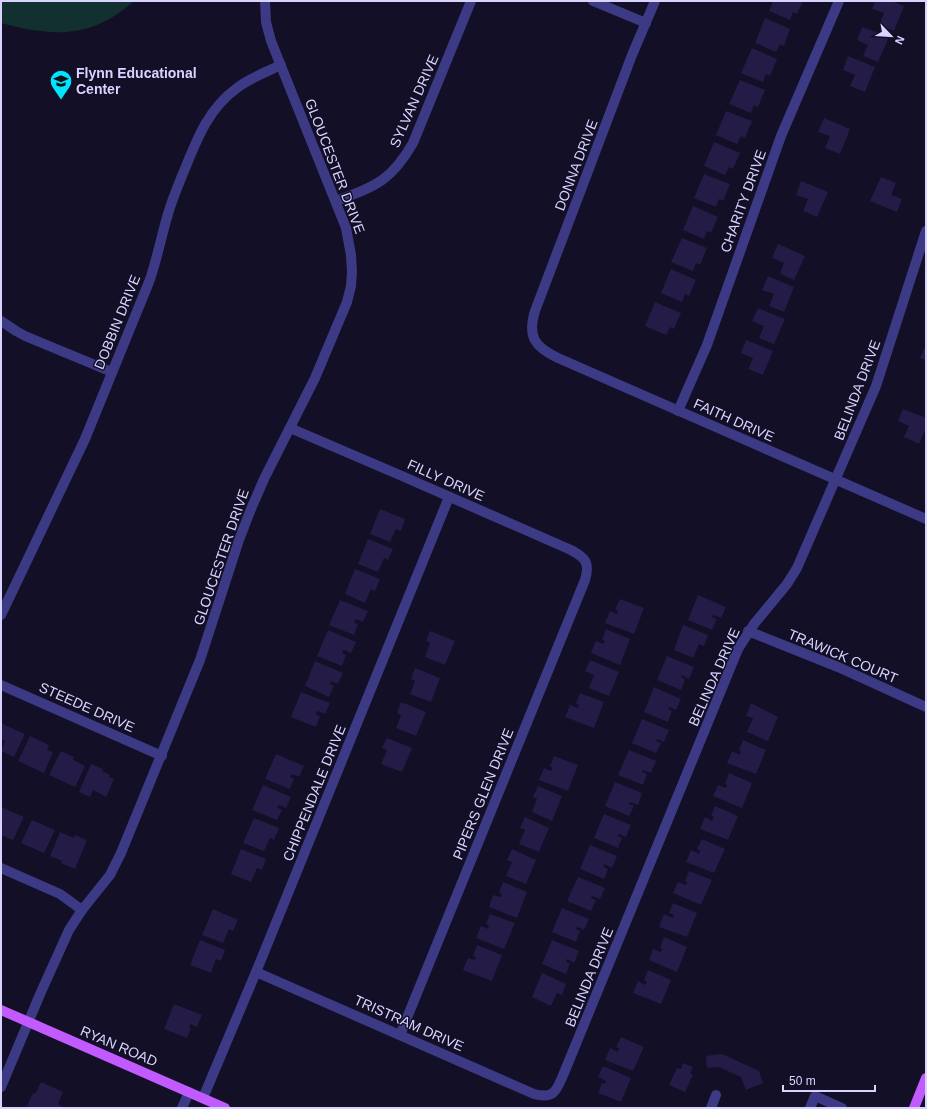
<svg xmlns="http://www.w3.org/2000/svg" width="927" height="1109" font-family="Arial,sans-serif">
<style>
.green{fill:#12302f}
.building{fill:#241b47}
.lines{fill:none;stroke-linecap:round;stroke-linejoin:round}
.minor{stroke:#3d3a85;stroke-width:10}
.major{stroke:#c25bff;stroke-width:10}
.labels{text-anchor:middle;dominant-baseline:central;stroke-width:3;stroke-linejoin:round;paint-order:stroke}
.poi-label{font-size:14px;font-weight:bold;fill:#d9d4ff;stroke:#130f26;text-anchor:start}
.street-label{font-size:14px;fill:#d9d4ff;stroke:#130f26}
</style>
<rect width="100%" height="100%" fill="#130f26"/>
<path class="green" d="M 1,1 L 134,1 C 91,39 54,37 1,23 Z"/>
<g class="building">
<polygon points="773,1 803,1 797,14 793,12 790,20 769,11"/>
<polygon points="875,1 891,1 904,6 894,31 879,25 884,13 872,9"/>
<polygon points="765,18 790,29 784,46 780,44 776,52 755,43"/>
<polygon points="862,27 889,37 878,62 863,56 868,45 857,40"/>
<polygon points="752,48 777,59 770,76 766,74 763,82 741,73"/>
<polygon points="848,56 875,67 865,92 850,86 855,75 843,70"/>
<polygon points="740,80 765,90 758,107 754,105 751,113 729,104"/>
<polygon points="726,111 752,121 745,138 741,136 737,144 716,135"/>
<polygon points="824,118 850,129 840,154 825,148 830,136 818,132"/>
<polygon points="714,142 740,153 733,169 729,167 725,175 704,166"/>
<polygon points="704,174 730,184 723,201 719,199 716,207 694,198"/>
<polygon points="881,177 896,183 891,195 902,199 897,212 870,201"/>
<polygon points="801,181 828,192 817,217 803,211 808,199 796,195"/>
<polygon points="693,206 718,217 711,233 707,231 704,239 683,230"/>
<polygon points="682,238 707,248 700,265 696,263 693,271 671,262"/>
<polygon points="778,244 805,256 794,280 780,274 784,263 772,258"/>
<polygon points="671,269 696,280 689,296 685,294 682,302 661,293"/>
<polygon points="768,276 794,287 784,312 769,306 774,294 762,290"/>
<polygon points="655,302 681,313 674,329 670,327 666,335 645,326"/>
<polygon points="758,308 785,319 774,344 759,338 764,326 752,321"/>
<polygon points="746,340 773,351 763,375 748,369 753,358 741,353"/>
<polygon points="926,345 926,360 920,358"/>
<polygon points="903,409 926,418 926,428 919,444 904,437 909,426 898,421"/>
<polygon points="380,509 405,519 401,531 396,529 390,542 370,534"/>
<polygon points="368,539 393,549 388,560 384,558 378,572 358,564"/>
<polygon points="355,569 380,579 375,591 371,589 365,603 345,594"/>
<polygon points="698,595 726,607 721,618 713,615 712,617 717,619 712,630 688,620"/>
<polygon points="620,599 644,608 634,634 605,623 610,611 617,614 618,611 615,609"/>
<polygon points="340,600 368,611 363,622 356,619 354,623 358,624 354,635 329,625"/>
<polygon points="683,625 708,635 704,646 699,644 693,658 674,650"/>
<polygon points="606,629 630,639 620,665 591,653 596,641 603,644 605,641 602,640"/>
<polygon points="328,630 356,642 351,653 344,650 342,653 346,655 342,666 317,656"/>
<polygon points="430,631 455,641 445,665 425,657 430,643 426,641"/>
<polygon points="667,656 694,667 689,679 682,675 681,677 685,679 681,690 657,680"/>
<polygon points="590,660 619,672 609,696 589,688 594,675 585,671"/>
<polygon points="315,661 343,673 338,684 331,681 330,684 334,686 329,697 305,686"/>
<polygon points="415,668 440,678 431,702 410,694 415,681 411,679"/>
<polygon points="654,687 681,699 676,710 669,707 668,709 672,711 668,722 644,712"/>
<polygon points="301,692 330,703 325,714 317,711 316,715 320,716 316,727 291,717"/>
<polygon points="580,693 604,702 594,728 565,717 570,705 577,708 579,705 576,703"/>
<polygon points="401,702 426,712 416,736 396,728 401,715 397,713"/>
<polygon points="751,703 778,717 768,741 747,732 753,718 746,716"/>
<polygon points="642,719 669,730 664,742 657,739 656,741 661,743 656,753 632,743"/>
<polygon points="1,723 25,734 14,757 1,751 5,741 1,739"/>
<polygon points="30,736 49,745 47,750 53,752 44,773 18,761"/>
<polygon points="387,738 412,748 402,772 381,764 387,750 382,748"/>
<polygon points="743,740 766,750 756,774 727,763 732,751 740,755 741,751 739,750"/>
<polygon points="629,750 656,761 651,773 643,770 642,772 647,774 643,785 618,775"/>
<polygon points="61,751 74,757 73,760 85,766 75,787 49,775"/>
<polygon points="276,754 304,766 299,777 292,774 290,777 294,779 290,789 265,779"/>
<polygon points="554,756 578,765 568,791 539,780 544,768 551,771 553,768 550,766"/>
<polygon points="91,764 103,769 102,771 110,775 109,777 114,779 106,797 93,790 90,797 79,792"/>
<polygon points="729,773 752,783 742,808 713,796 718,785 726,788 727,785 725,784"/>
<polygon points="615,782 642,793 638,805 630,802 629,804 634,806 629,816 605,806"/>
<polygon points="263,785 291,797 286,808 279,805 277,808 282,810 277,820 252,810"/>
<polygon points="538,786 562,796 552,821 532,812 537,799 533,797"/>
<polygon points="715,806 738,816 728,840 700,829 705,817 712,821 714,817 711,816"/>
<polygon points="1,807 24,817 13,840 1,835 3,831 1,830"/>
<polygon points="604,814 631,825 626,837 619,834 618,836 622,838 618,848 594,838"/>
<polygon points="525,817 549,828 539,852 519,844 525,830 520,828"/>
<polygon points="254,818 279,828 274,840 270,838 264,851 243,843"/>
<polygon points="32,820 55,830 44,853 21,843"/>
<polygon points="60,832 74,838 75,835 87,840 75,869 61,863 62,861 50,856"/>
<polygon points="702,839 725,849 714,873 686,862 691,850 699,854 700,851 697,849"/>
<polygon points="590,845 617,856 612,868 604,864 604,867 608,869 604,879 580,869"/>
<polygon points="241,849 266,859 262,870 257,868 251,882 231,874"/>
<polygon points="512,849 536,860 526,884 506,876 512,862 507,860"/>
<polygon points="689,871 712,880 701,905 673,893 678,882 686,885 687,882 685,881"/>
<polygon points="578,877 605,888 600,899 592,896 591,898 596,900 591,911 567,901"/>
<polygon points="503,882 527,892 517,918 489,907 493,895 500,897 502,894 499,893"/>
<polygon points="673,903 697,913 687,937 659,927 664,914 673,918 674,915 669,913"/>
<polygon points="562,908 589,919 584,930 577,927 576,929 580,931 576,942 552,932"/>
<polygon points="213,909 238,920 233,931 229,929 223,943 202,935"/>
<polygon points="490,914 515,923 504,949 476,938 481,926 488,929 489,926 486,924"/>
<polygon points="664,937 687,947 677,972 649,960 653,949 661,952 662,949 660,948"/>
<polygon points="200,940 225,950 221,961 216,959 211,973 190,965"/>
<polygon points="552,940 579,951 574,963 567,959 566,962 570,963 566,974 542,964"/>
<polygon points="477,945 502,955 492,981 463,970 468,958 475,960 476,957 473,956"/>
<polygon points="648,970 671,980 661,1004 633,993 638,981 645,985 647,982 644,980"/>
<polygon points="542,973 566,984 562,995 557,993 551,1006 532,997"/>
<polygon points="174,1004 202,1015 197,1027 190,1024 189,1027 191,1028 187,1038 164,1029"/>
<polygon points="621,1037 644,1047 633,1071 605,1060 610,1048 618,1052 619,1048 616,1047"/>
<polygon points="722,1054 759,1071 763,1083 746,1090 741,1077 719,1067 707,1068 706,1056"/>
<polygon points="683,1063 693,1067 690,1073 693,1075 685,1092 669,1085 677,1068 681,1069"/>
<polygon points="603,1066 631,1078 621,1102 598,1093 602,1083 605,1084 606,1081 598,1077"/>
<polygon points="41,1082 63,1092 58,1104 61,1106 60,1108 33,1108 27,1106 33,1093 35,1094"/>
</g>
<g class="lines">
<g class="minor">
<polyline points="593,1 646,23"/>
<path d="M 655,1 L 632,55 L 535,311 C 527,337 535,347 558,358 L 926,519"/>
<path d="M 336,201 C 376,186 391,181 413,143 L 471,1"/>
<polyline points="1,321 16,331 25,336 112,372"/>
<polyline points="678,411 707,345 781,136 839,1"/>
<path d="M 290,428 L 402,476 L 571,550 C 586,558 590,563 585,580 L 400,1035"/>
<path d="M 1,615 L 85,439 L 149,282 C 157,260 161,237 168,214 C 172,200 178,186 184,171 C 197,139 208,109 237,88 C 250,78 266,72 281,65"/>
<polyline points="748,631 838,667 926,707"/>
<polyline points="1,685 162,756"/>
<polyline points="1,868 60,894 82,910"/>
<path d="M 256,972 L 534,1094 C 555,1100 557,1089 564,1073 L 738,649 L 754,624 L 787,584 L 797,568 L 876,386 L 926,231"/>
<polyline points="1,1087 41,992 69,930 82,910 110,875 121,853 200,660 239,540 251,509 264,479 315,378 347,302 351,286 352,272 351,255 346,228 271,41 266,22 265,1"/>
<polyline points="203,1098 256,972 449,497"/>
<polyline points="182,1108 189,1092"/>
<polyline points="711,1108 716,1095"/>
<polyline points="810,1108 815,1096 842,1108"/>
</g>
<g class="major">
<polyline points="1,1010 225,1108"/>
<polyline points="914,1108 926,1078"/>
</g>
</g>
<defs>
<g id="school-pin" transform="scale(1.15)"><path d="M0 17L-7.5 6A9.5 9.5 0 1 1 7.5 6Z" fill="#00e5ff" stroke="#130f26"/><path d="M0-5L7-2L0 1L-7-2ZM-4 1L0 2.5L4 1V4Q0 6-4 4Z" fill="#111"/></g>
</defs>
<g fill-rule="evenodd">
<use href="#school-pin" x="61" y="81"/>
</g>
<g class="labels">
<g class="poi-label">
<text x="76" y="73">Flynn Educational<tspan x="76" dy="16">Center</tspan></text>
</g>
<g class="street-label">
<text transform="translate(414 101) rotate(-66)">SYLVAN DRIVE</text>
<text transform="translate(576 165) rotate(-69)">DONNA DRIVE</text>
<text transform="translate(335 166) rotate(69)">GLOUCESTER DRIVE</text>
<text transform="translate(743 201) rotate(-70)">CHARITY DRIVE</text>
<text transform="translate(117 322) rotate(-68)">DOBBIN DRIVE</text>
<text transform="translate(857 390) rotate(-69)">BELINDA DRIVE</text>
<text transform="translate(734 420) rotate(24)">FAITH DRIVE</text>
<text transform="translate(446 480) rotate(24)">FILLY DRIVE</text>
<text transform="translate(221 557) rotate(-71)">GLOUCESTER DRIVE</text>
<text transform="translate(843 656) rotate(23)">TRAWICK COURT</text>
<text transform="translate(714 677) rotate(-66)">BELINDA DRIVE</text>
<text transform="translate(87 707) rotate(24)">STEEDE DRIVE</text>
<text transform="translate(314 793) rotate(-68)">CHIPPENDALE DRIVE</text>
<text transform="translate(483 794) rotate(-68)">PIPERS GLEN DRIVE</text>
<text transform="translate(589 977) rotate(-68)">BELINDA DRIVE</text>
<text transform="translate(409 1023) rotate(24)">TRISTRAM DRIVE</text>
<text transform="translate(119 1046) rotate(23)">RYAN ROAD</text>
</g>
</g>
<rect width="927" height="1109" fill="none" stroke="#d9d4ff" stroke-width="4"/>
<g transform="translate(891 36) rotate(115)" stroke="#130f26" stroke-width="3" paint-order="stroke">
<path d="M0-3L7 15L0 10L-7 15Z" fill="#d9d4ff"/>
<text y="-6" font-size="11" font-weight="bold" text-anchor="middle" fill="#d9d4ff">N</text>
</g>
<path d="M783 1085v6h92v-6" fill="none" stroke="#d9d4ff" stroke-width="2"/>
<text x="789" y="1085" font-size="12" fill="#d9d4ff" stroke="#130f26" stroke-width="3" paint-order="stroke">50 m</text>
</svg>
